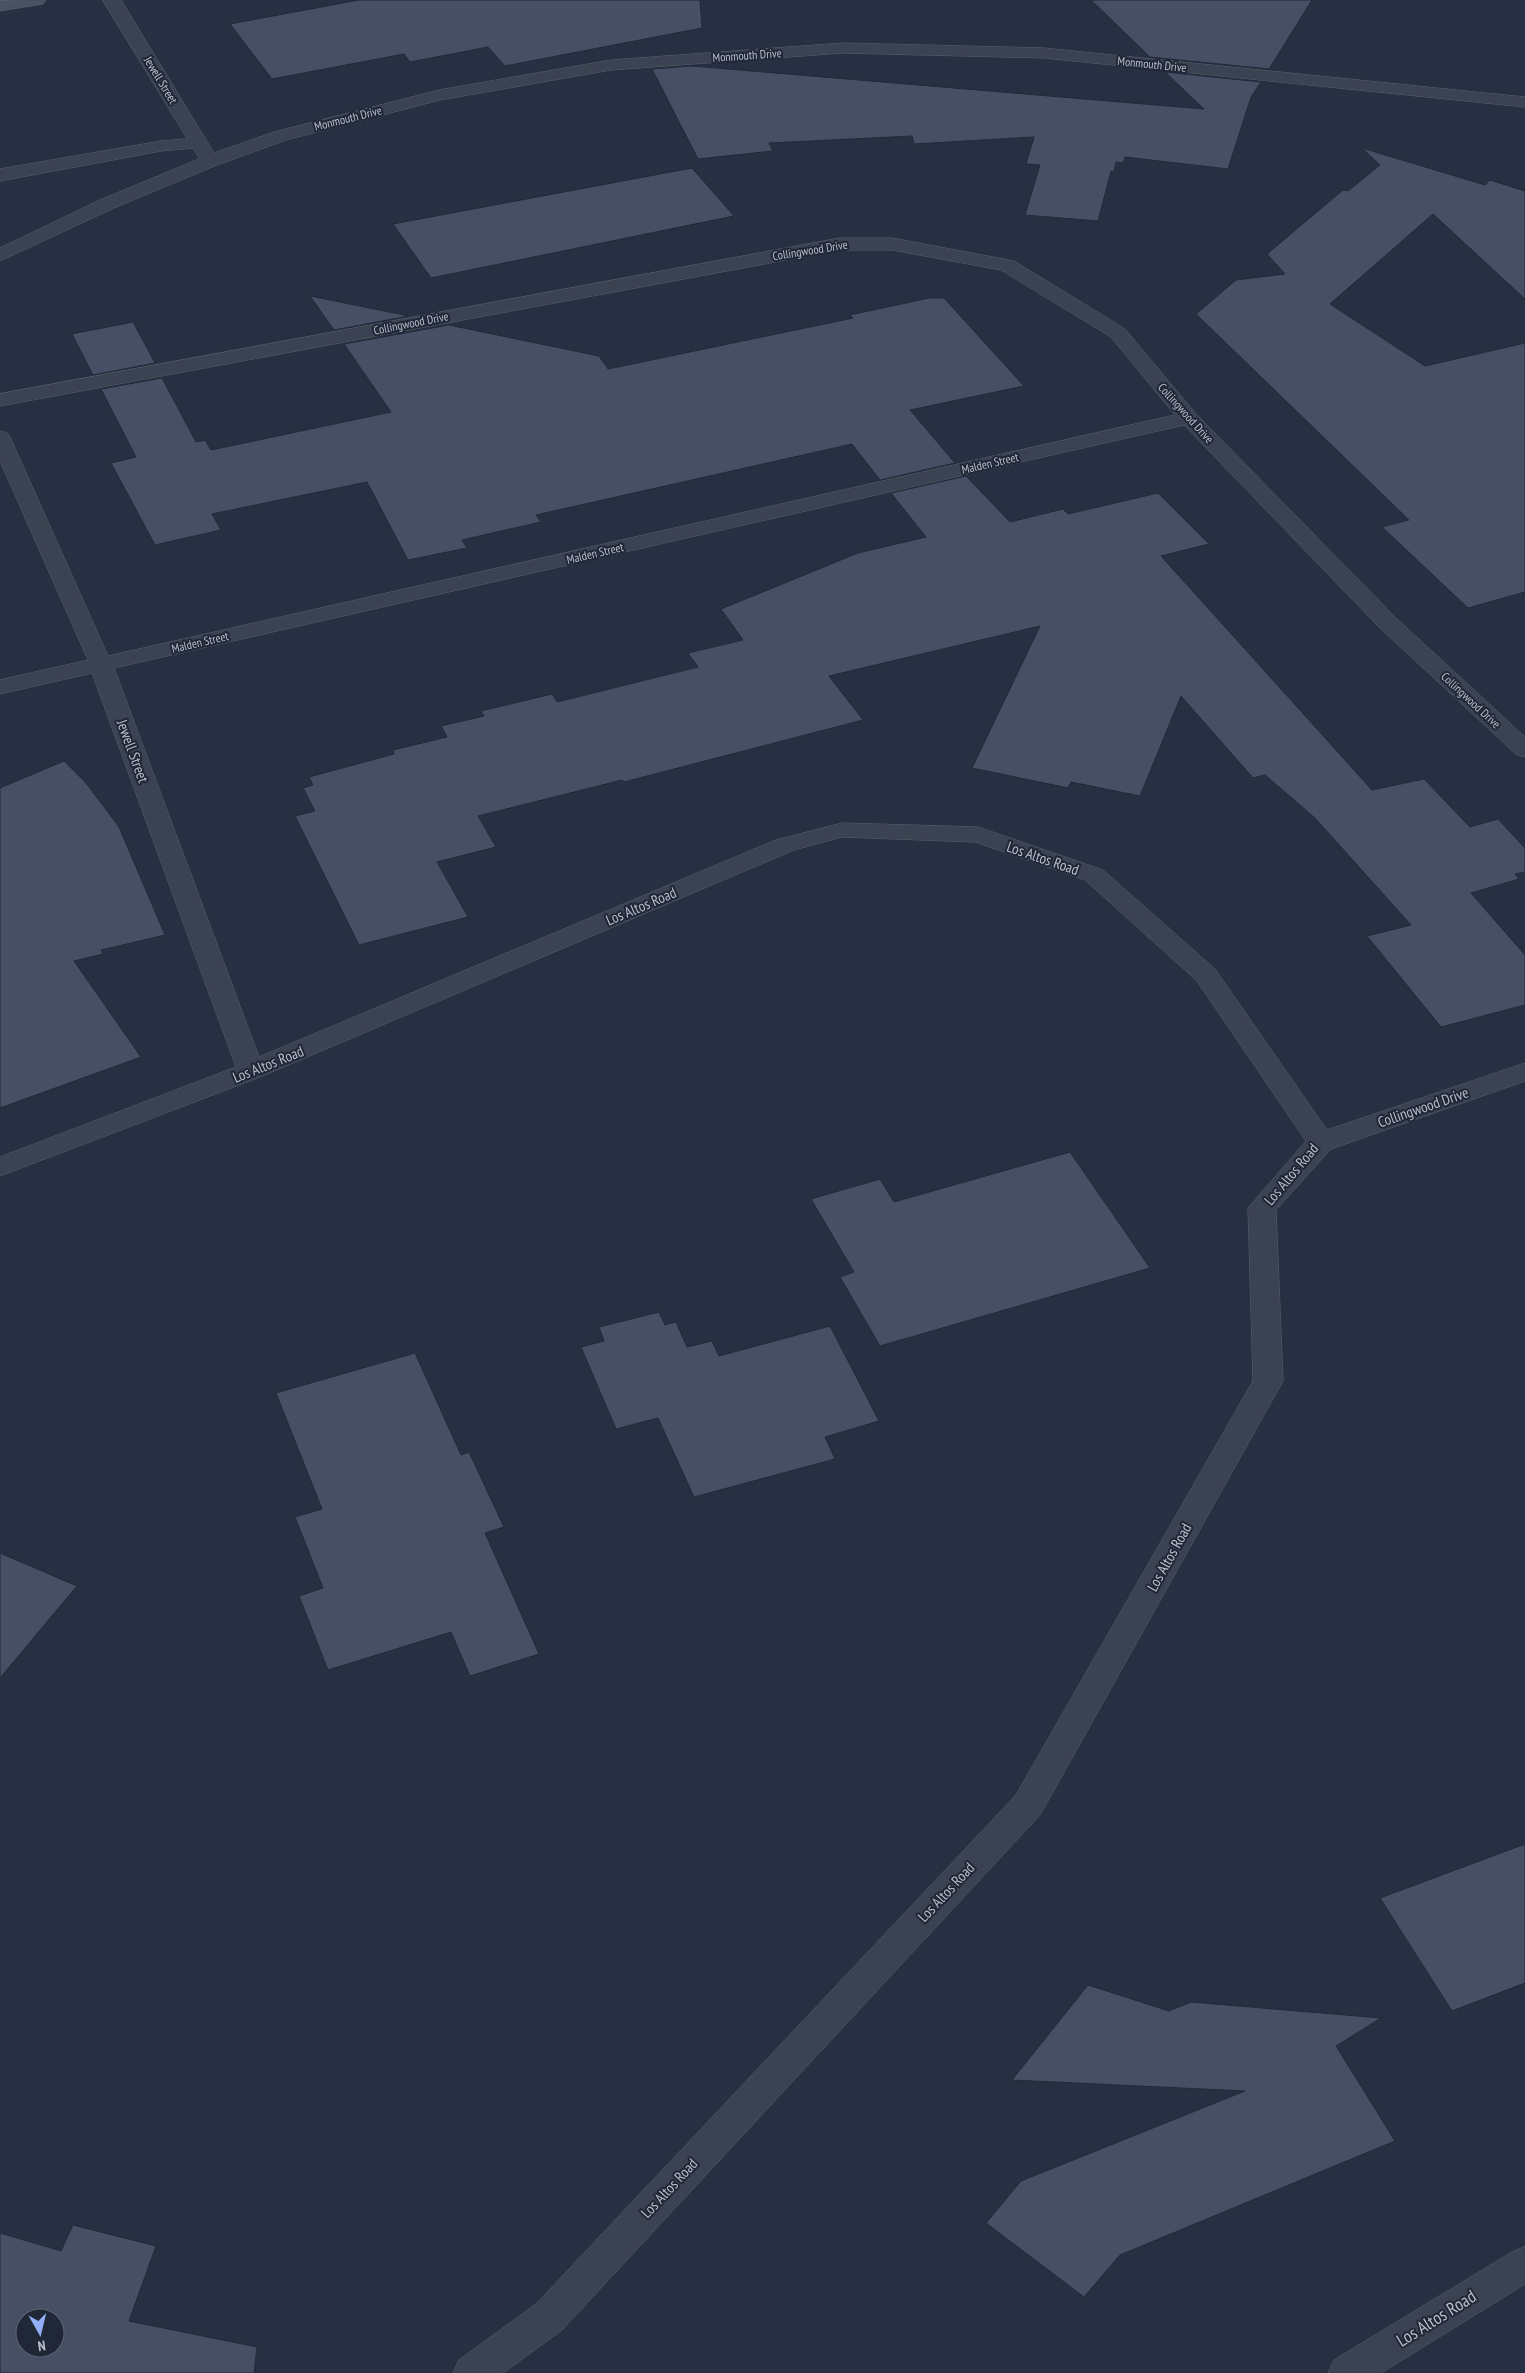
<svg xmlns="http://www.w3.org/2000/svg" width="1525" height="2373" font-family="'PT Sans Narrow',sans-serif">
<style>
.building{fill:#464f64;stroke:#222939;fill-rule:evenodd}
.lines{fill:none;stroke-linecap:round;stroke-linejoin:round}
.lane-casing{stroke:#59606f;stroke-width:1}
.street-casing{stroke:#59606f;stroke-width:1}
.secondary-casing{stroke:#59606f;stroke-width:1}
.lane{fill:#3b4252;fill-rule:evenodd}
.street{fill:#3b4252;fill-rule:evenodd}
.secondary{fill:#495165;fill-rule:evenodd}
.labels{text-anchor:middle;dominant-baseline:central;stroke-width:4;stroke-linejoin:round;paint-order:stroke}
.far-street-label{font-size:12px;fill:#b8becc;stroke:#202737}
.street-label{font-size:15px;fill:#b8becc;stroke:#202737}
.near-street-label{font-size:18px;fill:#b8becc;stroke:#202737}
</style>
<rect width="100%" height="100%" fill="#273042"/>
<g class="building">
<polygon points="359,0 700,0 702,28 505,66 488,47 410,62 404,54 272,79 230,24"/>
<polygon points="1091,0 1312,0 1269,69 1150,57"/>
<polygon points="692,66 1204,109 1165,72 1261,82 1251,97 1228,169 1125,157 1123,163 1116,162 1114,172 1111,171 1098,221 1025,215 1040,165 1026,164 1034,137 914,144 912,136 769,143 773,151 698,159 652,69"/>
<polygon points="1362,148 1485,185 1490,180 1525,191 1525,299 1433,214 1330,304 1425,366 1525,343 1525,592 1468,608 1382,527 1409,520 1196,314 1236,280 1285,274 1267,254 1343,190 1348,191 1380,165"/>
<polygon points="692,168 734,216 431,278 393,224"/>
<polygon points="310,296 409,316 334,330"/>
<polygon points="929,298 944,298 1024,386 910,410 955,463 880,480 852,444 536,515 541,522 462,540 467,548 408,560 367,482 212,514 221,530 155,545 111,463 136,457 101,389 162,378 196,442 205,440 211,450 391,412 344,344 449,325 599,356 608,369 853,318 850,315"/>
<polygon points="133,322 155,363 93,375 72,334"/>
<polygon points="966,476 1010,522 1063,509 1068,514 1158,493 1209,544 1161,556 1372,790 1424,779 1470,827 1498,819 1525,848 1525,872 1515,874 1519,879 1471,893 1525,955 1525,1005 1441,1027 1367,936 1411,925 1315,818 1265,775 1253,778 1181,696 1140,796 1071,782 1068,788 972,768 1040,626 829,676 863,720 624,782 622,780 478,816 496,847 437,862 468,917 359,945 295,816 315,811 303,788 313,785 309,777 394,754 393,750 447,737 441,726 484,716 481,711 552,694 557,702 698,667 688,653 743,640 721,609 858,553 926,537 891,493"/>
<polygon points="64,761 86,783 119,827 165,935 101,950 103,954 74,961 141,1057 0,1108 0,788"/>
<polygon points="1070,1152 1150,1268 880,1346 840,1277 854,1272 811,1199 880,1179 894,1202"/>
<polygon points="659,1312 665,1325 676,1322 687,1347 712,1341 719,1356 830,1326 879,1421 825,1437 835,1459 694,1497 658,1418 616,1429 581,1347 604,1341 599,1327"/>
<polygon points="415,1353 461,1455 469,1452 504,1527 485,1533 539,1654 470,1676 451,1632 328,1670 299,1596 323,1588 295,1517 322,1509 276,1393"/>
<polygon points="0,1553 77,1586 0,1678"/>
<polygon points="1525,1844 1525,1983 1452,2011 1380,1898"/>
<polygon points="1088,1985 1169,2011 1191,2002 1381,2018 1336,2046 1395,2141 1120,2255 1084,2297 986,2223 1021,2181 1245,2091 1012,2080"/>
<path d="M 73,2225 L 156,2246 L 129,2321 L 257,2347 L 254,2373 L 0,2373 L 0,2233 L 61,2251 ZM 25,2318 L 55,2318 L 55,2348 L 25,2348 Z"/>
</g>
<g class="lines">
<g class="lane-casing">
<polygon id="lane" points="199,138 205,139 208,143 205,147 161,151 0,181 0,169 161,141"/>
</g>
<g class="street-casing">
<g id="street">
<polygon points="103,0 121,0 214,153 274,132 439,90 611,60 843,43 1044,48 1525,97 1525,107 1044,58 843,53 611,70 440,100 286,140 217,165 114,208 0,261 0,248 100,200 199,159"/>
<polygon points="840,238 892,238 1014,261 1125,329 1196,414 1396,618 1525,737 1525,757 1517,755 1380,628 1184,425 114,668 259,1057 776,840 842,823 978,827 1103,870 1215,969 1327,1130 1525,1063 1525,1081 1331,1149 1276,1210 1283,1381 1040,1815 562,2330 503,2373 453,2373 459,2360 536,2304 1016,1795 1253,1381 1248,1208 1306,1141 1197,981 1085,880 975,842 842,837 794,850 260,1077 0,1176 0,1157 236,1067 92,673 0,694 0,680 88,660 0,461 0,431 7,433 10,437 108,656 1175,415 1111,337 1001,270 892,250 840,250 0,406 0,394"/>
<polygon points="1525,2247 1525,2284 1381,2373 1328,2373 1334,2360 1512,2252"/>
</g>
</g>
<g class="secondary-casing">
<polygon id="secondary" points="46,0 43,4 37,5 0,11 0,1"/>
</g>
<use href="#lane" class="lane"/>
<use href="#street" class="street"/>
<use href="#secondary" class="secondary"/>
</g>
<g class="labels">
<g class="far-street-label">
<text transform="translate(747 55) rotate(-4)">Monmouth Drive</text>
<text transform="translate(1152 64) rotate(6)">Monmouth Drive</text>
<text transform="translate(161 80) rotate(59)">Jewell Street</text>
<text transform="translate(348 118) rotate(-14)">Monmouth Drive</text>
<text transform="translate(810 250) rotate(-9)">Collingwood Drive</text>
<text transform="translate(411 323) rotate(-11)">Collingwood Drive</text>
<text transform="translate(1186 413) rotate(48)">Collingwood Drive</text>
<text transform="translate(990 463) rotate(-13)">Malden Street</text>
<text transform="translate(595 553) rotate(-13)">Malden Street</text>
<text transform="translate(200 642) rotate(-13)">Malden Street</text>
<text transform="translate(1471 700) rotate(43)">Collingwood Drive</text>
</g>
<g class="street-label">
<text transform="translate(133 751) rotate(70)">Jewell Street</text>
<text transform="translate(1043 858) rotate(19)">Los Altos Road</text>
<text transform="translate(641 906) rotate(-23)">Los Altos Road</text>
<text transform="translate(268 1064) rotate(-22)">Los Altos Road</text>
<text transform="translate(1423 1107) rotate(-19)">Collingwood Drive</text>
<text transform="translate(1291 1174) rotate(-50)">Los Altos Road</text>
<text transform="translate(1169 1557) rotate(-61)">Los Altos Road</text>
<text transform="translate(946 1892) rotate(-47)">Los Altos Road</text>
<text transform="translate(669 2188) rotate(-47)">Los Altos Road</text>
</g>
<g class="near-street-label">
<text transform="translate(1436 2318) rotate(-32)">Los Altos Road</text>
</g>
</g>
<g transform="translate(40 2333) rotate(172)"><circle r="24" fill="#202737" stroke="#5d6373"/>
<path d="M0-4L9 19L0 12L-9 19Z" fill="#92aef7"/>
<text y="-8" font-size="14" font-weight="bold" text-anchor="middle" fill="#b8becc">N</text>
</g>
</svg>
